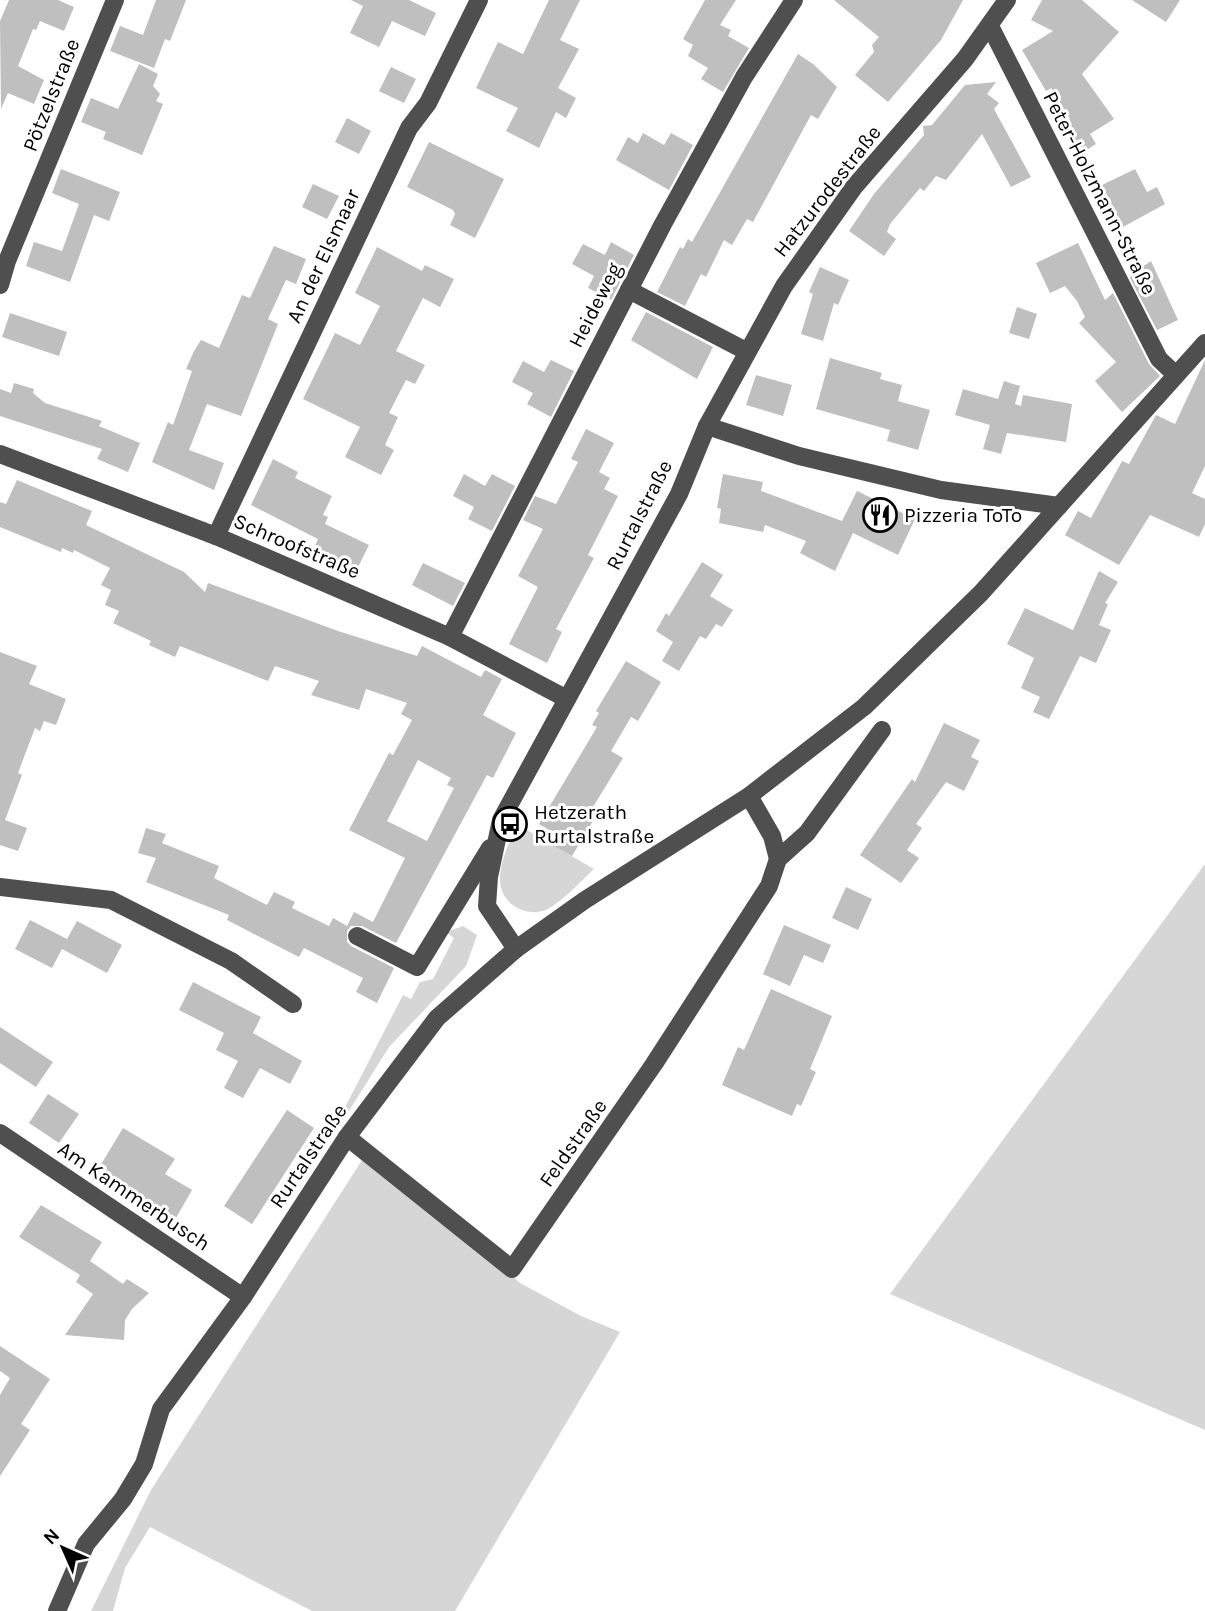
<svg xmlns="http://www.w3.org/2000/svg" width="1205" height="1611" font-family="Karla,sans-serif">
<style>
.green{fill:#d6d6d6}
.building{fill:#bfbfbf;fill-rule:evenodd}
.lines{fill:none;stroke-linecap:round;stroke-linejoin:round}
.minor{stroke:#4f4f4f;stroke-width:18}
.labels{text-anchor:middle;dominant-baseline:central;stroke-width:6;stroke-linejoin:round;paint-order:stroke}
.street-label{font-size:21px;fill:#000;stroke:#fff}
.poi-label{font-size:21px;fill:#000;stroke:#fff;text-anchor:start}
</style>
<rect width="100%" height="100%" fill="#fff"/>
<g class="green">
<path d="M 518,825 L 594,869 C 580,882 565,899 548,909 C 540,913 530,913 522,910 C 483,894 505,850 518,825 Z"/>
<polygon points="1205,864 1205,1430 890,1294"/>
<polygon points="463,926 477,935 466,966 389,1047 342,1122 341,1115 403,995 411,999 420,982 433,979 454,938 446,932"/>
<polygon points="364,1157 434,1205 520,1283 581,1316 620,1332 455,1611 312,1611 150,1527 125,1568 113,1611 91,1611 151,1490"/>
</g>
<g class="building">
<polygon points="9,0 58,0 74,7 64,31 40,21 36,30 33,29 18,66 44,80 34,104 8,93 1,109 0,21"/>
<polygon points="156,0 186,0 170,41 165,39 154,68 110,51 120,26 143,35"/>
<polygon points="351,0 409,0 436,13 425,36 392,21 379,47 350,33 363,6"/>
<polygon points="549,0 580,0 560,40 579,49 558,88 576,98 566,118 556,112 539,148 506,131 518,108 476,88 498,42 523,54"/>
<polygon points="705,0 736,0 720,25 731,30 728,36 749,48 723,92 701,79 708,68 688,56 693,45 683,39"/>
<polygon points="834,0 963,0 941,40 888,102 855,75 874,52 872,45 879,37"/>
<polygon points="1042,0 1082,0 1119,32 1082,74 1114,119 1090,134 1096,144 1079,155 1060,126 1070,119 1051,88 1046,91 1022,50 1053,31 1031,20"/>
<polygon points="1132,0 1180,0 1166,22"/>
<polygon points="798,54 813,64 837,87 818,119 811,115 753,222 747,219 732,245 724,240 706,277 701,274 685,306 657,292 680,247 683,249 688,239 692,242"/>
<polygon points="139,64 158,74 153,86 160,94 156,101 163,104 142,155 103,139 106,132 81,122 91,98 118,109"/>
<polygon points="391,67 416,79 404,103 379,91"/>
<polygon points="996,82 987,94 999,103 994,109 1031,177 1011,187 982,134 946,180 936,176 924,191 920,188 890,224 887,232 896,239 884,256 849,231 874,194 924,135 923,126 932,125 965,85"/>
<polygon points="347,118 371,131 359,154 335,142"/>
<polygon points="643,133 664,145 671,133 693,145 669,190 616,160 628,137 638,143"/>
<polygon points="429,142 504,179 475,238 450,225 455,214 453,210 407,187"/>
<polygon points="61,169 120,192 109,221 94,215 70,282 26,266 34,242 62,251 79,204 52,193"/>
<polygon points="1135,169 1147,192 1157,187 1165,204 1123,227 1102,185"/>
<polygon points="313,184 339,196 327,219 302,207"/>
<polygon points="611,242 634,255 611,300 588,288 594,276 572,264 583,244 605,255"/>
<polygon points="1078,243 1105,300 1113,293 1149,364 1160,376 1122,412 1095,381 1116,362 1079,323 1085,317 1077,301 1065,286 1050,293 1036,263"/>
<polygon points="274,246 306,259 296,284 286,280 268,319 278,324 241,416 207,404 189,450 224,463 214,490 152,462 168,422 173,425 192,371 186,369 194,351 201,340 219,348 242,295 250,298"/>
<polygon points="377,247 422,271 425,265 454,279 440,307 423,298 396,351 425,365 415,384 406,380 389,413 398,417 385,445 394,450 381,475 345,457 360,427 303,399 335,333 360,345 380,306 355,293"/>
<polygon points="1151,261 1178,320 1157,330 1130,278 1133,273"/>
<polygon points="820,267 849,280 838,305 834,303 823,341 801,334 813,294 809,292"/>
<polygon points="1017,307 1037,314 1029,339 1009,333"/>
<polygon points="646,312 713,347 697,379 631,340"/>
<polygon points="10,313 67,332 59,356 2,337"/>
<polygon points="830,358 882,373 880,379 902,385 898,401 930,410 918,450 887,441 890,430 816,409"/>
<polygon points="551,360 574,371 551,417 527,404 533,393 512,382 523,361 544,372"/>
<polygon points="1205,360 1205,466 1192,493 1205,499 1205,524 1199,537 1150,515 1119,565 1065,535 1078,511 1091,518 1122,461 1129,464 1156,415 1175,424"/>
<polygon points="756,375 792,385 783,416 746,405"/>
<polygon points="1004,381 1020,386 1015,404 1021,406 1023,395 1072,404 1066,442 1007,433 1001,454 983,449 990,425 955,415 963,389 998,399"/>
<polygon points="14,383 34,389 33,393 45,403 102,421 99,426 140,443 128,472 97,459 102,449 0,416 0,389 11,393"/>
<polygon points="586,429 614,443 599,472 610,478 604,489 618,496 588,555 594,558 556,629 562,632 547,663 509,644 538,587 518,576 543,529 523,520 535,496 556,504 578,462 571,459"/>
<polygon points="273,459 298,472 295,478 332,496 323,515 328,517 325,524 369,545 356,571 313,550 318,539 251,505"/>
<polygon points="464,474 485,486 492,474 515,486 492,531 468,519 474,507 453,496"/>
<polygon points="723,474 763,482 761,491 842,521 857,491 915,519 898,555 853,533 835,571 800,553 806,541 765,525 763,532 719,523 721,509 717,508"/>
<path d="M 17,480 L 92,511 L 86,525 L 184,572 L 205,592 L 208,583 L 338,631 L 417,656 L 422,646 L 481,677 L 485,670 L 502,679 L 483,715 L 516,733 L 493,778 L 487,775 L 396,943 L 362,926 L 351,926 L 347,931 L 347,942 L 351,946 L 394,968 L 377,1003 L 356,992 L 363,978 L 304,948 L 299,957 L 227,920 L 229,915 L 146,882 L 156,858 L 138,853 L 146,828 L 166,834 L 162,843 L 219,866 L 214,878 L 267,905 L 274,892 L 295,902 L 292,908 L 329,926 L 333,918 L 347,926 L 354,912 L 373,922 L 405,858 L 349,830 L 389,753 L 393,755 L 412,720 L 401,714 L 407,703 L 366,689 L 359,710 L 311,695 L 319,681 L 275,666 L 268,681 L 180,646 L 175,657 L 149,645 L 151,641 L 113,623 L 119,611 L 105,605 L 111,590 L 101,585 L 110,568 L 74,550 L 73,553 L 62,548 L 61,552 L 0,527 L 0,502 L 6,504 ZM 418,760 L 451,778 L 447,785 L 454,788 L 427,841 L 387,821 Z"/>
<polygon points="702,562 723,575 710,596 733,610 722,627 716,624 706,639 700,636 679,671 662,661 673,642 656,631 666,613 669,616"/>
<polygon points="423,563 465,583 453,606 412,585"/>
<polygon points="1099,571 1118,582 1105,603 1108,604 1099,625 1111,630 1096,663 1080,656 1049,719 1033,712 1040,697 1021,688 1034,658 1007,644 1025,608 1073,630"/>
<polygon points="0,652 37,666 29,684 66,699 56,725 44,721 40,731 35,728 18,773 22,775 5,820 27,828 18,851 0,845"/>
<polygon points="626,661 661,682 638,721 631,717 611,751 623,758 593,807 599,811 572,856 550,844 556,834 539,824 597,727 592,725 599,713 596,711"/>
<polygon points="944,723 980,740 971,757 979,761 964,791 946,782 916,824 922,828 907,850 919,858 901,883 860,855 912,779 915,782"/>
<polygon points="846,887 872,899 858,930 832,918"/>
<polygon points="30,920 67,939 77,921 122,945 107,973 62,949 52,968 15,949"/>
<polygon points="784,925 831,945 823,963 804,955 790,986 763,974"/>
<polygon points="193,982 261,1017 253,1033 302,1061 290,1084 260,1068 243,1098 224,1088 238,1061 216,1050 224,1033 179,1010"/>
<polygon points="771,989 832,1016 810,1069 816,1072 801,1106 797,1104 792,1116 722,1085 738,1047 744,1050"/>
<polygon points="0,1027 53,1062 36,1087 0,1063"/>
<polygon points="48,1094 79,1114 59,1143 29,1123"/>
<polygon points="287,1110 314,1128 252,1224 224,1206"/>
<polygon points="123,1128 175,1159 165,1174 192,1190 176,1218 97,1171"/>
<polygon points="41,1205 102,1242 90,1261 123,1284 127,1279 149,1293 132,1309 125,1320 124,1340 65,1335 93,1294 76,1282 80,1275 19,1237"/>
<polygon points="0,1346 50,1379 21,1424 30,1430 0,1476 0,1395 10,1378 0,1371"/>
</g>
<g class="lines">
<g class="minor">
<polyline points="990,26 1159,359 1176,375"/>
<polyline points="0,285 7,261 115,0"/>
<polyline points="629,290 746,351"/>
<polyline points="707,426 799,456 941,490 1059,506"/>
<polyline points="0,454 216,536 450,637 567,699"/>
<polyline points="216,536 409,128 428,103 479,0"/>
<polyline points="450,637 663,224 744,77 794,0"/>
<polyline points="749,796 772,836 778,859"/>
<polyline points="0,887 111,900 231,961 293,1004"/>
<polyline points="357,936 417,967 490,848"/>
<polyline points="516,949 487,906 489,877 501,820 679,494 707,426 784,286 854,187 965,59 1007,0"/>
<polyline points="0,1133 243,1297"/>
<polyline points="347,1137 512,1269 654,1064 769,886 778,859 807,833 882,730"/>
<polyline points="57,1611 86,1544 123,1499 144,1464 161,1409 243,1297 347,1137 437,1018 516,949 585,900 749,796 864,707 981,593 1205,343"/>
</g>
</g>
<defs>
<g id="restaurant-ring" transform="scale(1.75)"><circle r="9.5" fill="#fff" stroke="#000" stroke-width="1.5"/><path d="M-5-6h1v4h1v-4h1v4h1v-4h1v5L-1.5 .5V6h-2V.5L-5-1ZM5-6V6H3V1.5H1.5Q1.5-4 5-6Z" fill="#000"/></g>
<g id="bus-ring" transform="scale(1.75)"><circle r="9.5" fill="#fff" stroke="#000" stroke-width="1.5"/><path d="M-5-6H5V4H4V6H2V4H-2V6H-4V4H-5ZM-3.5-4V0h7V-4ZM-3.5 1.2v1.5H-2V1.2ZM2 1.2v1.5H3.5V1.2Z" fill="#000"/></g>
</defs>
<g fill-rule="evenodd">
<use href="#restaurant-ring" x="880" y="515"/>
<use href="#bus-ring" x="510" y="824"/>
</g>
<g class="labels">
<g class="street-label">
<text transform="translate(51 95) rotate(-68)">Pötzelstraße</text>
<text transform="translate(827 191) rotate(-52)">Hatzurodestraße</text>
<text transform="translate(1100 193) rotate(63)">Peter-Holzmann-Straße</text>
<text transform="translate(323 256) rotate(-65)">An der Elsmaar</text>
<text transform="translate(595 305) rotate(-63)">Heideweg</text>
<text transform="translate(639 515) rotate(-63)">Rurtalstraße</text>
<text transform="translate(297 546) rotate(23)">Schroofstraße</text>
<text transform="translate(573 1143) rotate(-55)">Feldstraße</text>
<text transform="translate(308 1156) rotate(-56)">Rurtalstraße</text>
<text transform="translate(134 1196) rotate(34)">Am Kammerbusch</text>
</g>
<g class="poi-label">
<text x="904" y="515">Pizzeria ToTo</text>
<text x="534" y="812">Hetzerath<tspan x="534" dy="24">Rurtalstraße</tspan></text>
</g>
</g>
<g transform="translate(63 1548) rotate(315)" stroke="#ffffff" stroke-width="5" paint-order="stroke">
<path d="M0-5L12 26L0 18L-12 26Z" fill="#000000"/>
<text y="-10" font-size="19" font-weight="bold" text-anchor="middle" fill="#000000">N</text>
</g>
</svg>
